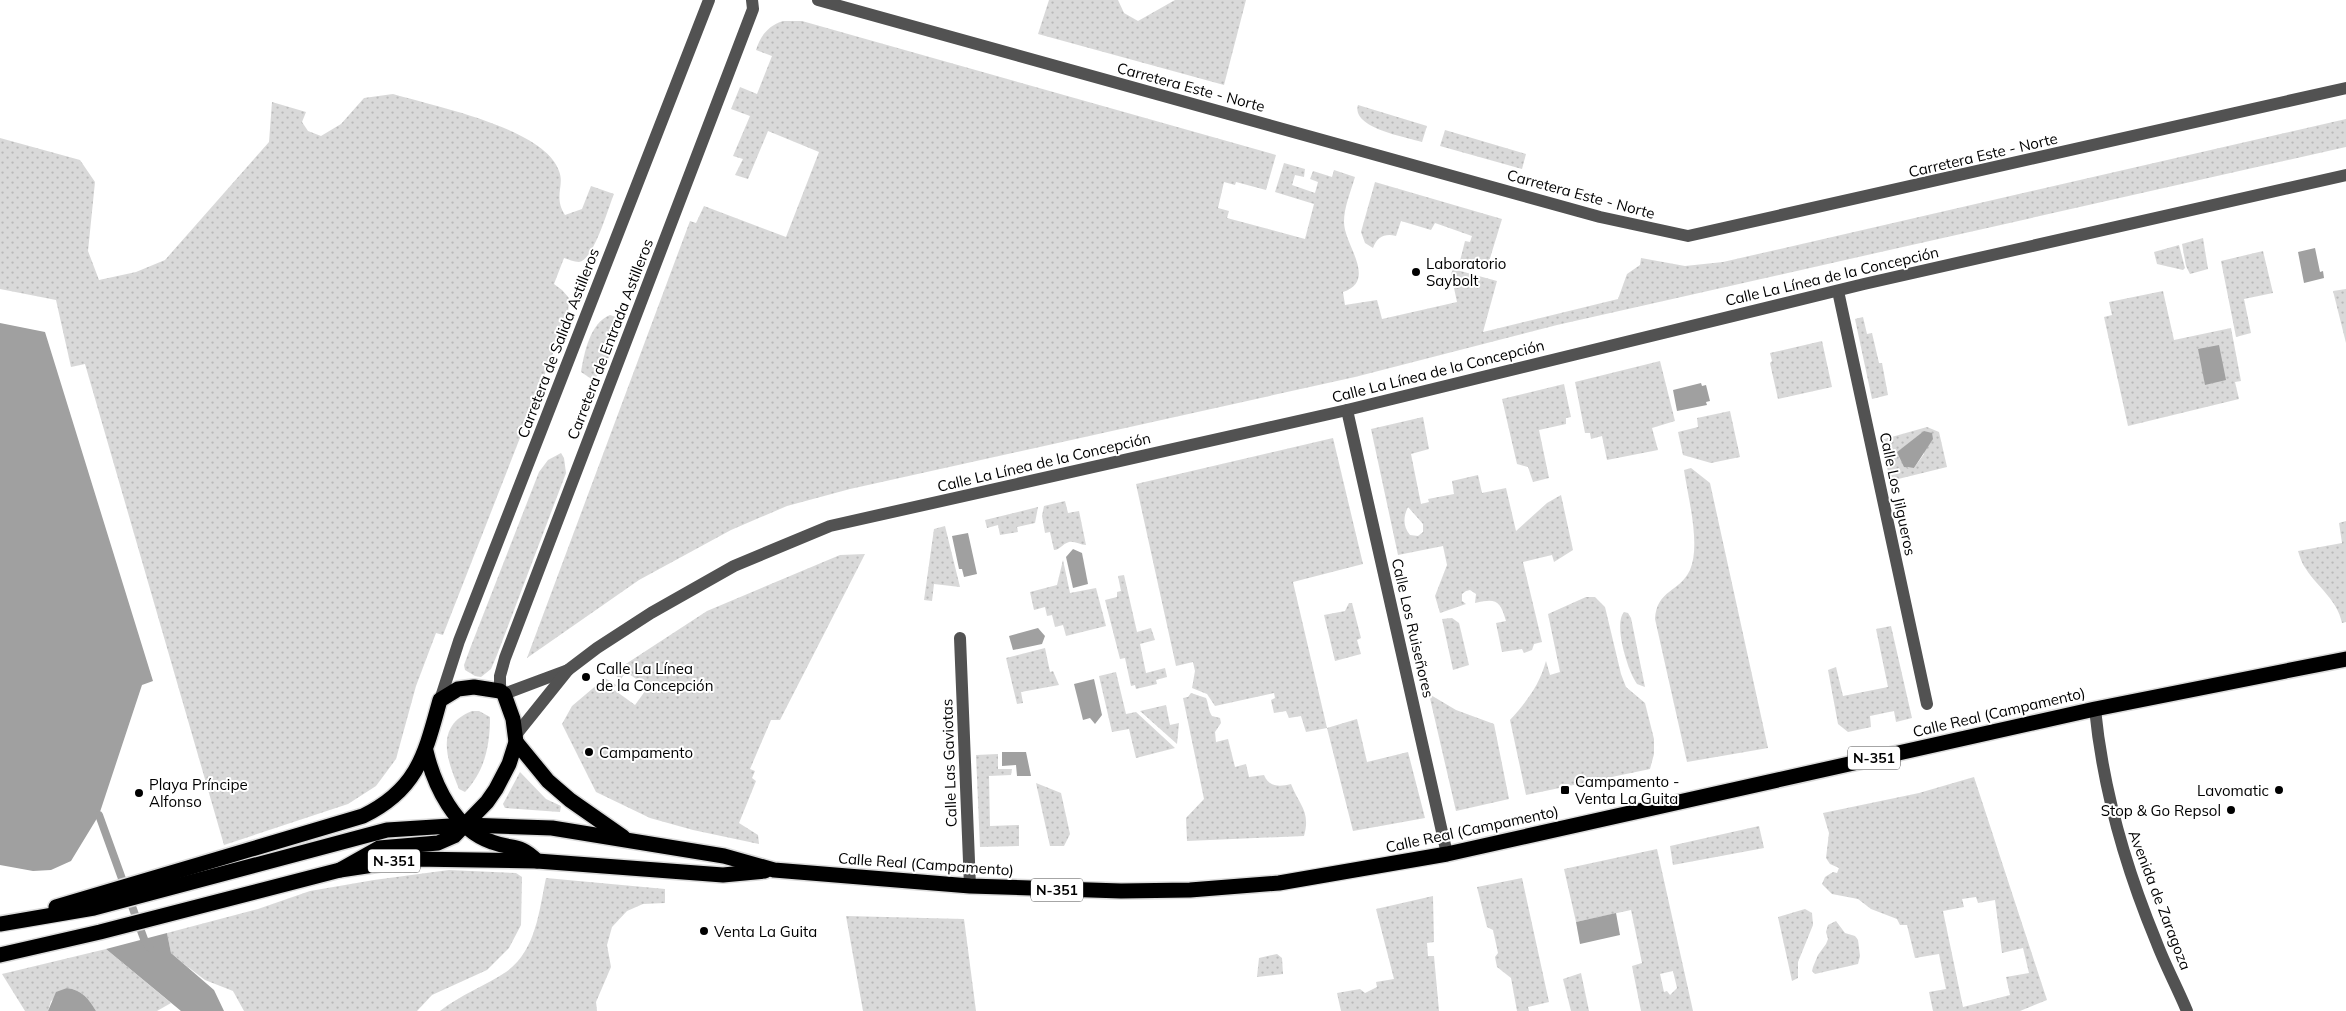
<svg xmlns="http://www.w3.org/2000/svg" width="2346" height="1011" font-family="Mulish,sans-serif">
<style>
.green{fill:url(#green-dots);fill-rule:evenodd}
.water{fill:#a0a0a0}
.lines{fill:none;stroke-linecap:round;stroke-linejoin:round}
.stream{stroke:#a0a0a0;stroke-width:8}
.highway-casing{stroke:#dbdbdb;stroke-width:18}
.minor{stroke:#525252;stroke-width:12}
.highway{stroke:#000;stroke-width:15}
.poi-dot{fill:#000;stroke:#fff;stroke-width:2}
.labels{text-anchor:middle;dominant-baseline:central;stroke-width:4;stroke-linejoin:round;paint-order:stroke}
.shield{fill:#fff;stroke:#4c4c4c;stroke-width:1}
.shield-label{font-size:14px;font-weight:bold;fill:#000}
.street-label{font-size:15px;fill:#000;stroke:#fff}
.poi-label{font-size:15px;fill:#000;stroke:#fff;text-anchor:start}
</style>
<defs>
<pattern id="green-dots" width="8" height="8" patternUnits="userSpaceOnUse" patternTransform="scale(1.25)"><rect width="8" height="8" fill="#d9d9d9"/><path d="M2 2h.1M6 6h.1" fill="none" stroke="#b8b8b8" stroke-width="1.8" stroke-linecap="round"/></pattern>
</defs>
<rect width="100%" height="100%" fill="#fff"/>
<g class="green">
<polygon points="1049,0 1118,0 1124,13 1138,21 1175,0 1246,0 1224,85 1038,34"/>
<path d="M 783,21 L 802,21 L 1276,155 L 1266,190 L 1236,182 L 1235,185 L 1224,182 L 1218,208 L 1229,211 L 1227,218 L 1305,239 L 1314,204 L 1275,192 L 1284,163 L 1305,169 L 1304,177 L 1295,175 L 1292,185 L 1315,193 L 1318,182 L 1310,179 L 1313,171 L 1332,177 L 1334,170 L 1355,177 C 1351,191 1344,207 1344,222 C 1344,245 1378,280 1343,292 L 1345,305 L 1377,300 L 1382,319 L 1457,302 L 1451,274 L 1453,269 L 1497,281 L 1483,332 L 1618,299 L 1627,274 L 1640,265 L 1641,258 L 1685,266 L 1723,262 L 2346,119 L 2346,147 L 1557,325 L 1355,377 L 850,489 L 787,506 L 731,530 L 639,580 L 527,658 L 690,221 L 696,223 L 704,206 L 786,237 L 819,152 L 768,131 L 748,179 L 735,175 L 743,159 L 733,156 L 750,116 L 731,109 L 740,87 L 757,94 L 772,56 L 756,50 C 761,35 768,26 783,21 Z"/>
<path d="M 393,94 C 433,106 545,128 559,171 C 565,186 553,196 565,215 L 582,209 L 591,186 L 614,194 C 608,208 594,260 579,262 C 574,262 568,259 564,258 L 554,284 L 562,290 L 569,298 L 568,315 L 443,635 L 436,633 L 416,686 L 396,759 L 376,786 L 348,804 L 224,845 L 85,364 L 71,367 L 56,300 L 0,289 L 0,138 L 80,160 L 95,182 L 88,251 L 99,280 L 136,272 L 165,260 L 269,142 L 272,102 L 306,112 L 302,122 L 308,131 L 321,136 L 341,124 L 364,98 Z"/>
<path d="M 1358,105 L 1427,126 L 1422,142 C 1406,137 1351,128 1358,105 Z"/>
<polygon points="1445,130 1526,154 1522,169 1440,146"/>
<path d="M 1375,182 L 1502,219 L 1487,268 L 1460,261 L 1465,241 L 1470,242 L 1472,236 L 1435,223 L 1431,230 L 1401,221 L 1396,236 C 1385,233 1377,237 1373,248 L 1365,243 L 1361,232 Z"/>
<polygon points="2203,238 2208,269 2190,274 2186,266 2182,244"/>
<polygon points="2179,245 2185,268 2183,270 2157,264 2154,252"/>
<polygon points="2263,251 2273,293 2244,299 2251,333 2236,337 2221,261"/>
<polygon points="2346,289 2346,343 2333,291"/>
<polygon points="2163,291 2174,340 2231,328 2241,381 2235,382 2239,399 2128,426 2104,317 2112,315 2109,302"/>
<path d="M 610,315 L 616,317 L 619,320 C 617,341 608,366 593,380 L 581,372 C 584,353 590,323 610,315 Z"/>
<polygon points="1863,317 1867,334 1872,333 1879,363 1882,363 1888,395 1872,399 1855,319"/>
<polygon points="1822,341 1832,387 1778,399 1770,363 1772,361 1770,353"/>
<polygon points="1660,361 1675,421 1652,428 1658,450 1607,460 1602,436 1591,439 1590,433 1585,433 1575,382"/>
<polygon points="1564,384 1571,417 1566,418 1566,424 1539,430 1549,478 1533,482 1528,467 1517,464 1502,399"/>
<polygon points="1730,411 1740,457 1711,463 1683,455 1678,432 1698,427 1697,418"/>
<path d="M 1423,417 L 1429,449 L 1411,454 L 1421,504 L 1429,502 L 1428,499 L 1454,494 L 1452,481 L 1478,475 L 1482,493 L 1506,488 L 1516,531 L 1547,503 L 1561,495 L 1573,550 L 1554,562 L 1552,555 L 1523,562 L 1542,642 L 1534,644 L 1532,650 L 1524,653 L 1522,649 L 1502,652 L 1496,623 L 1506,621 C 1500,600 1496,598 1475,603 L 1476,594 L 1470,590 L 1466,591 L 1462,594 L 1462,601 L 1466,604 L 1440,613 L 1435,596 L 1447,565 L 1443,546 L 1398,555 L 1371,429 ZM 1408,507 L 1423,524 L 1423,532 L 1418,536 L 1410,535 C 1403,527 1403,517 1408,507 Z"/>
<path d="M 1927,427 L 1939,432 L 1947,467 L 1890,481 L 1881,440 ZM 1921,435 L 1924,454 L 1914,468 L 1908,468 L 1897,452 Z"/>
<polygon points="1333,438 1363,564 1293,582 1327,728 1357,719 1367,762 1408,752 1425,818 1353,831 1327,728 1306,732 1301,716 1289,718 1286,711 1274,713 1271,700 1275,698 1274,693 1215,706 1207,694 1192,688 1195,671 1193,662 1176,666 1136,484"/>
<polygon points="561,453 564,458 566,473 497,655 491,669 481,677 475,676 465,670 464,665 471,646 539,472 548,460"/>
<path d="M 1691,468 L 1710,483 L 1768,748 L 1687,762 L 1655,619 C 1657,589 1679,593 1690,570 C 1701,545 1688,497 1684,470 Z"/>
<path d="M 1065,501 L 1068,513 L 1079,511 L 1086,545 C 1080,545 1075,541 1069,542 C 1062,544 1060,550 1054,550 L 1050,532 L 1045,533 L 1042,516 L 1044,506 Z"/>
<polygon points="1038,507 1035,523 1017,527 1018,532 1000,535 998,525 987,528 985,520"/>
<path d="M 2346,521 L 2346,622 L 2342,623 C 2337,599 2318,588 2306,569 C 2302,564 2300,557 2298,551 L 2342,543 L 2339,523 Z"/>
<polygon points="945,526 960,587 934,584 932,601 924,600 934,529"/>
<polygon points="865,554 780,720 771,720 750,769 755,771 752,778 756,781 739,823 758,835 759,844 693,830 650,818 596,792 562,724 572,706 605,678 616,685 613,689 635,705 648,687 626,672 621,679 612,673 707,611 840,555"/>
<polygon points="1063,560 1070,593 1096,588 1106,626 1066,636 1063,625 1055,627 1052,615 1047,616 1045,607 1034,610 1030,592 1057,585"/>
<polygon points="1124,575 1137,632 1151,628 1155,640 1140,644 1146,673 1165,668 1167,677 1156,680 1157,684 1136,689 1135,685 1131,686 1125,658 1120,659 1105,600 1117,597 1117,592 1121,591 1118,576"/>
<path d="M 1586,597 L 1595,597 L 1605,607 L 1621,674 L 1626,687 L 1645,703 L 1654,739 L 1654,754 L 1650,769 L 1526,795 L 1510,720 C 1527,701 1539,686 1546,661 L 1550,675 L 1560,672 L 1548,614 Z"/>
<polygon points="1349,603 1352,603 1361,638 1357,640 1361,654 1335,661 1324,615 1345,611"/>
<path d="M 1624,612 L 1628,613 L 1631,618 L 1645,687 L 1637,684 C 1628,672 1613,624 1624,612 Z"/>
<polygon points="1452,618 1459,623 1469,665 1453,670 1442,619"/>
<polygon points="1891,626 1912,718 1896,722 1894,711 1870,716 1871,727 1848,732 1838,724 1828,670 1836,667 1843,696 1888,687 1876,629"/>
<polygon points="1045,648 1050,672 1053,671 1059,685 1021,692 1023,703 1017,704 1006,658"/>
<polygon points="1116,672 1126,714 1136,712 1175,748 1136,758 1129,729 1112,732 1099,676"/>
<path d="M 1191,693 L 1206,698 C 1209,705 1208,710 1212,716 L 1220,718 L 1221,723 L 1215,732 L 1216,742 L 1228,739 L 1235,767 L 1246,764 L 1249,777 L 1264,775 C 1269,787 1279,787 1291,784 C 1299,805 1311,811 1304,836 L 1187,841 L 1186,818 L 1204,799 L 1183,698 L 1188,697 Z"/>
<polygon points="1429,694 1456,710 1494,724 1509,799 1456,811"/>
<polygon points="1166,705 1170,725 1179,723 1177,744 1140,711"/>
<path d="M 472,711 L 479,711 L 490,717 C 490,745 485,771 465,792 L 459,789 C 447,760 434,726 472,711 Z"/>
<polygon points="998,754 998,769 1012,769 1011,775 989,776 990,826 1019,825 1019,846 980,847 976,755"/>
<polygon points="520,772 546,799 561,806 560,812 505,808 503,804"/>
<path d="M 1974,777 L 2047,1000 L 2020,1011 L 1933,1011 L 1929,992 L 1946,989 L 1939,954 L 1915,958 L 1907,925 L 1900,925 L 1897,919 L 1871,909 L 1858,899 L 1832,894 L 1822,884 L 1825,877 L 1833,872 L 1837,873 L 1839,868 L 1830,864 L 1826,858 L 1829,833 L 1823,813 L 1919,793 ZM 1976,897 L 1978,903 L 1995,900 L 2002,953 L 2023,948 L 2029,973 L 2006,977 L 2010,995 L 1963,1007 L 1943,911 L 1964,907 L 1962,899 Z"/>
<polygon points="1036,783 1061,793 1070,834 1064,846 1050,846"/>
<polygon points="1759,826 1764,848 1673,865 1670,846"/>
<path d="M 1657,849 L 1693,1011 L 1641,1011 L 1632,966 L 1642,963 L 1631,910 L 1576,922 L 1564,869 ZM 1673,971 L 1677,988 L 1670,995 L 1667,991 L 1664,992 L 1660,974 Z"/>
<polygon points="449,870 516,873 522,877 521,925 509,948 487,970 432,995 417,1011 244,1011 233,991 205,980 184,964 171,953 167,933 258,909 310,891 374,880"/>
<path d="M 546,878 L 665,889 L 665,903 L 643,904 L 627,911 L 612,927 L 607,945 L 611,967 L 596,1002 L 597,1011 L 440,1011 C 460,995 485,986 506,972 C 536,951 539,911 546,878 Z"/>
<polygon points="1522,878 1549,1002 1528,1007 1529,1011 1517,1011 1511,978 1497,967 1495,957 1498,953 1493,930 1487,927 1477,887"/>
<polygon points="1433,896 1434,942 1427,943 1428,956 1434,956 1439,1011 1341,1011 1337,993 1360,989 1365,993 1377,987 1376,982 1394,979 1376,909"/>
<polygon points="1805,909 1812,913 1813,925 1798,962 1798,978 1792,981 1778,917"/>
<polygon points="846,916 964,919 976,1011 863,1011"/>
<polygon points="1836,921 1845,933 1855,936 1858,940 1860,956 1858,964 1815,974 1812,971 1813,967 1818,955 1826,944 1828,939 1826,932 1828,925"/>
<path d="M 106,949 L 171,1003 L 157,1011 L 96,1011 C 89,999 82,990 67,988 L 51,1001 L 48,1011 L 25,1011 L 2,974 Z"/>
<polygon points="1277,954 1282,958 1283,974 1257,977 1259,958"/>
<polygon points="1581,973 1589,1011 1571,1011 1563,979"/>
</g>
<g class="water">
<polygon points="2315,248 2320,272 2323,271 2324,278 2304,283 2298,252"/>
<polygon points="0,323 45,332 153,681 142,685 99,815 71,861 51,870 33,871 0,865"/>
<polygon points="2219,345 2226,380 2205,385 2198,349"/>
<polygon points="1701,383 1702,386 1706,385 1710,401 1706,402 1707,405 1677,411 1673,390"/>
<polygon points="1924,431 1932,433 1933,439 1914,468 1904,467 1897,452"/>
<polygon points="968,533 977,574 964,577 962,569 959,569 952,536"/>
<polygon points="1073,549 1082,553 1088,584 1073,588 1066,557"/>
<polygon points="1038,628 1045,636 1042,644 1013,650 1009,636"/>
<polygon points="1094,679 1102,715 1095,724 1090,718 1083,720 1074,684"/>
<polygon points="1002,752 1026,752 1031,776 1017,776 1016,765 1002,766"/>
<polygon points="1616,913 1620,935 1580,944 1576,922"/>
<polygon points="167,933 171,953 214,990 224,1011 181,1011 106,949"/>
<path d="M 67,988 C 82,990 89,999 96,1011 L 48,1011 L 56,992 Z"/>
</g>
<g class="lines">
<g class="stream">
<polyline points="99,815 125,887"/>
<polyline points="129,898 144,939 149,947"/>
</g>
<g class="highway-casing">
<g id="highway">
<polyline points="516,742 548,781 570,800 623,837"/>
<path d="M 426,751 C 434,785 455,830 492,842 C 513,850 519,843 537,861"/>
<path d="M 56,907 L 363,816 C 418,789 425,754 440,700 L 458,689 L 474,687 L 500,691 L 504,694 L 513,719 L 516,742 L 509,764 L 496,789 L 487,802 L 454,836 L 438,843 L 379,848 L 340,870"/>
<polyline points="0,924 94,908 387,830 466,825 552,828 724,856 774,870 970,886 1121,891 1190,890 1279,883 1447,854 2095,709 2346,659"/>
<polyline points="0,955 100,932 340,870 413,859 537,861 723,875 765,871"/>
</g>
</g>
<g class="minor">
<polyline points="818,0 1600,217 1688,236 2346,88"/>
<polyline points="1838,291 1927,704"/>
<polyline points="1347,410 1447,854"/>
<polyline points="960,638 970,886"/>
<polyline points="500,691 500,676 505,658 753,9 752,0"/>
<polyline points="504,694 568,670"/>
<polyline points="440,700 459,641 709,0"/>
<path d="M 2095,709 C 2103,790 2125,866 2156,941 C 2165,965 2177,987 2187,1011"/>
<polyline points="515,736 568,670 597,648 651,613 734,566 830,526 1347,410 1864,284 2346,175"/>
</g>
<use href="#highway" class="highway"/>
</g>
<g class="poi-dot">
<circle cx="1416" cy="272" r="5"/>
<circle cx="586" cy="677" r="5"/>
<circle cx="589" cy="752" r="5"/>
<rect x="1560" y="785" width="10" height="10" rx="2.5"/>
<circle cx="2279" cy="790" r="5"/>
<circle cx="139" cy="793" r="5"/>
<circle cx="2231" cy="810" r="5"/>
<circle cx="704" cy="931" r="5"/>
</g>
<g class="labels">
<g class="shield">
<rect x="1848" y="746.5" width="52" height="23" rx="4"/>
<rect x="368" y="849.5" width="52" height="23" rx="4"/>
<rect x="1031" y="878.5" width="52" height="23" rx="4"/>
</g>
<g class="shield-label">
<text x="1874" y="758">N-351</text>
<text x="394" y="861">N-351</text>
<text x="1057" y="890">N-351</text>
</g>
<g class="street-label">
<text transform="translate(1191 87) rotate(15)">Carretera Este - Norte</text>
<text transform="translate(1983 155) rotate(-13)">Carretera Este - Norte</text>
<text transform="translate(1581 194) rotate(15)">Carretera Este - Norte</text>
<text transform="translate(1832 276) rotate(-13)">Calle La Línea de la Concepción</text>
<text transform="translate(610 339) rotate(-69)">Carretera de Entrada Astilleros</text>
<text transform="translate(558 343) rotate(-69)">Carretera de Salida Astilleros</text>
<text transform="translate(1438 371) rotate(-14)">Calle La Línea de la Concepción</text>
<text transform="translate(1044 462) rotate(-13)">Calle La Línea de la Concepción</text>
<text transform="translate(1898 494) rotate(78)">Calle Los Jilgueros</text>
<text transform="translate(1413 628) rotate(77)">Calle Los Ruiseñores</text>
<text transform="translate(1999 712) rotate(-13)">Calle Real (Campamento)</text>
<text transform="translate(949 763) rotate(-92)">Calle Las Gaviotas</text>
<text transform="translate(1472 829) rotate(-12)">Calle Real (Campamento)</text>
<text transform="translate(926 864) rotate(4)">Calle Real (Campamento)</text>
<text transform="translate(2160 900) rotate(69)">Avenida de Zaragoza</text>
</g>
<g class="poi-label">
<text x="1426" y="263">Laboratorio<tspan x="1426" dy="17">Saybolt</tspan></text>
<text x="596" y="668">Calle La Línea<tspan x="596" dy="17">de la Concepción</tspan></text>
<text x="599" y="752">Campamento</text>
<text x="1575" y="781">Campamento -<tspan x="1575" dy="17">Venta La Guita</tspan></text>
<text x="149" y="784">Playa Príncipe<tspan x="149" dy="17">Alfonso</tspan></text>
<text x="2269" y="790" text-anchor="end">Lavomatic</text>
<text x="2221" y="810" text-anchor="end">Stop &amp; Go Repsol</text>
<text x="714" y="931">Venta La Guita</text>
</g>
</g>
</svg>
